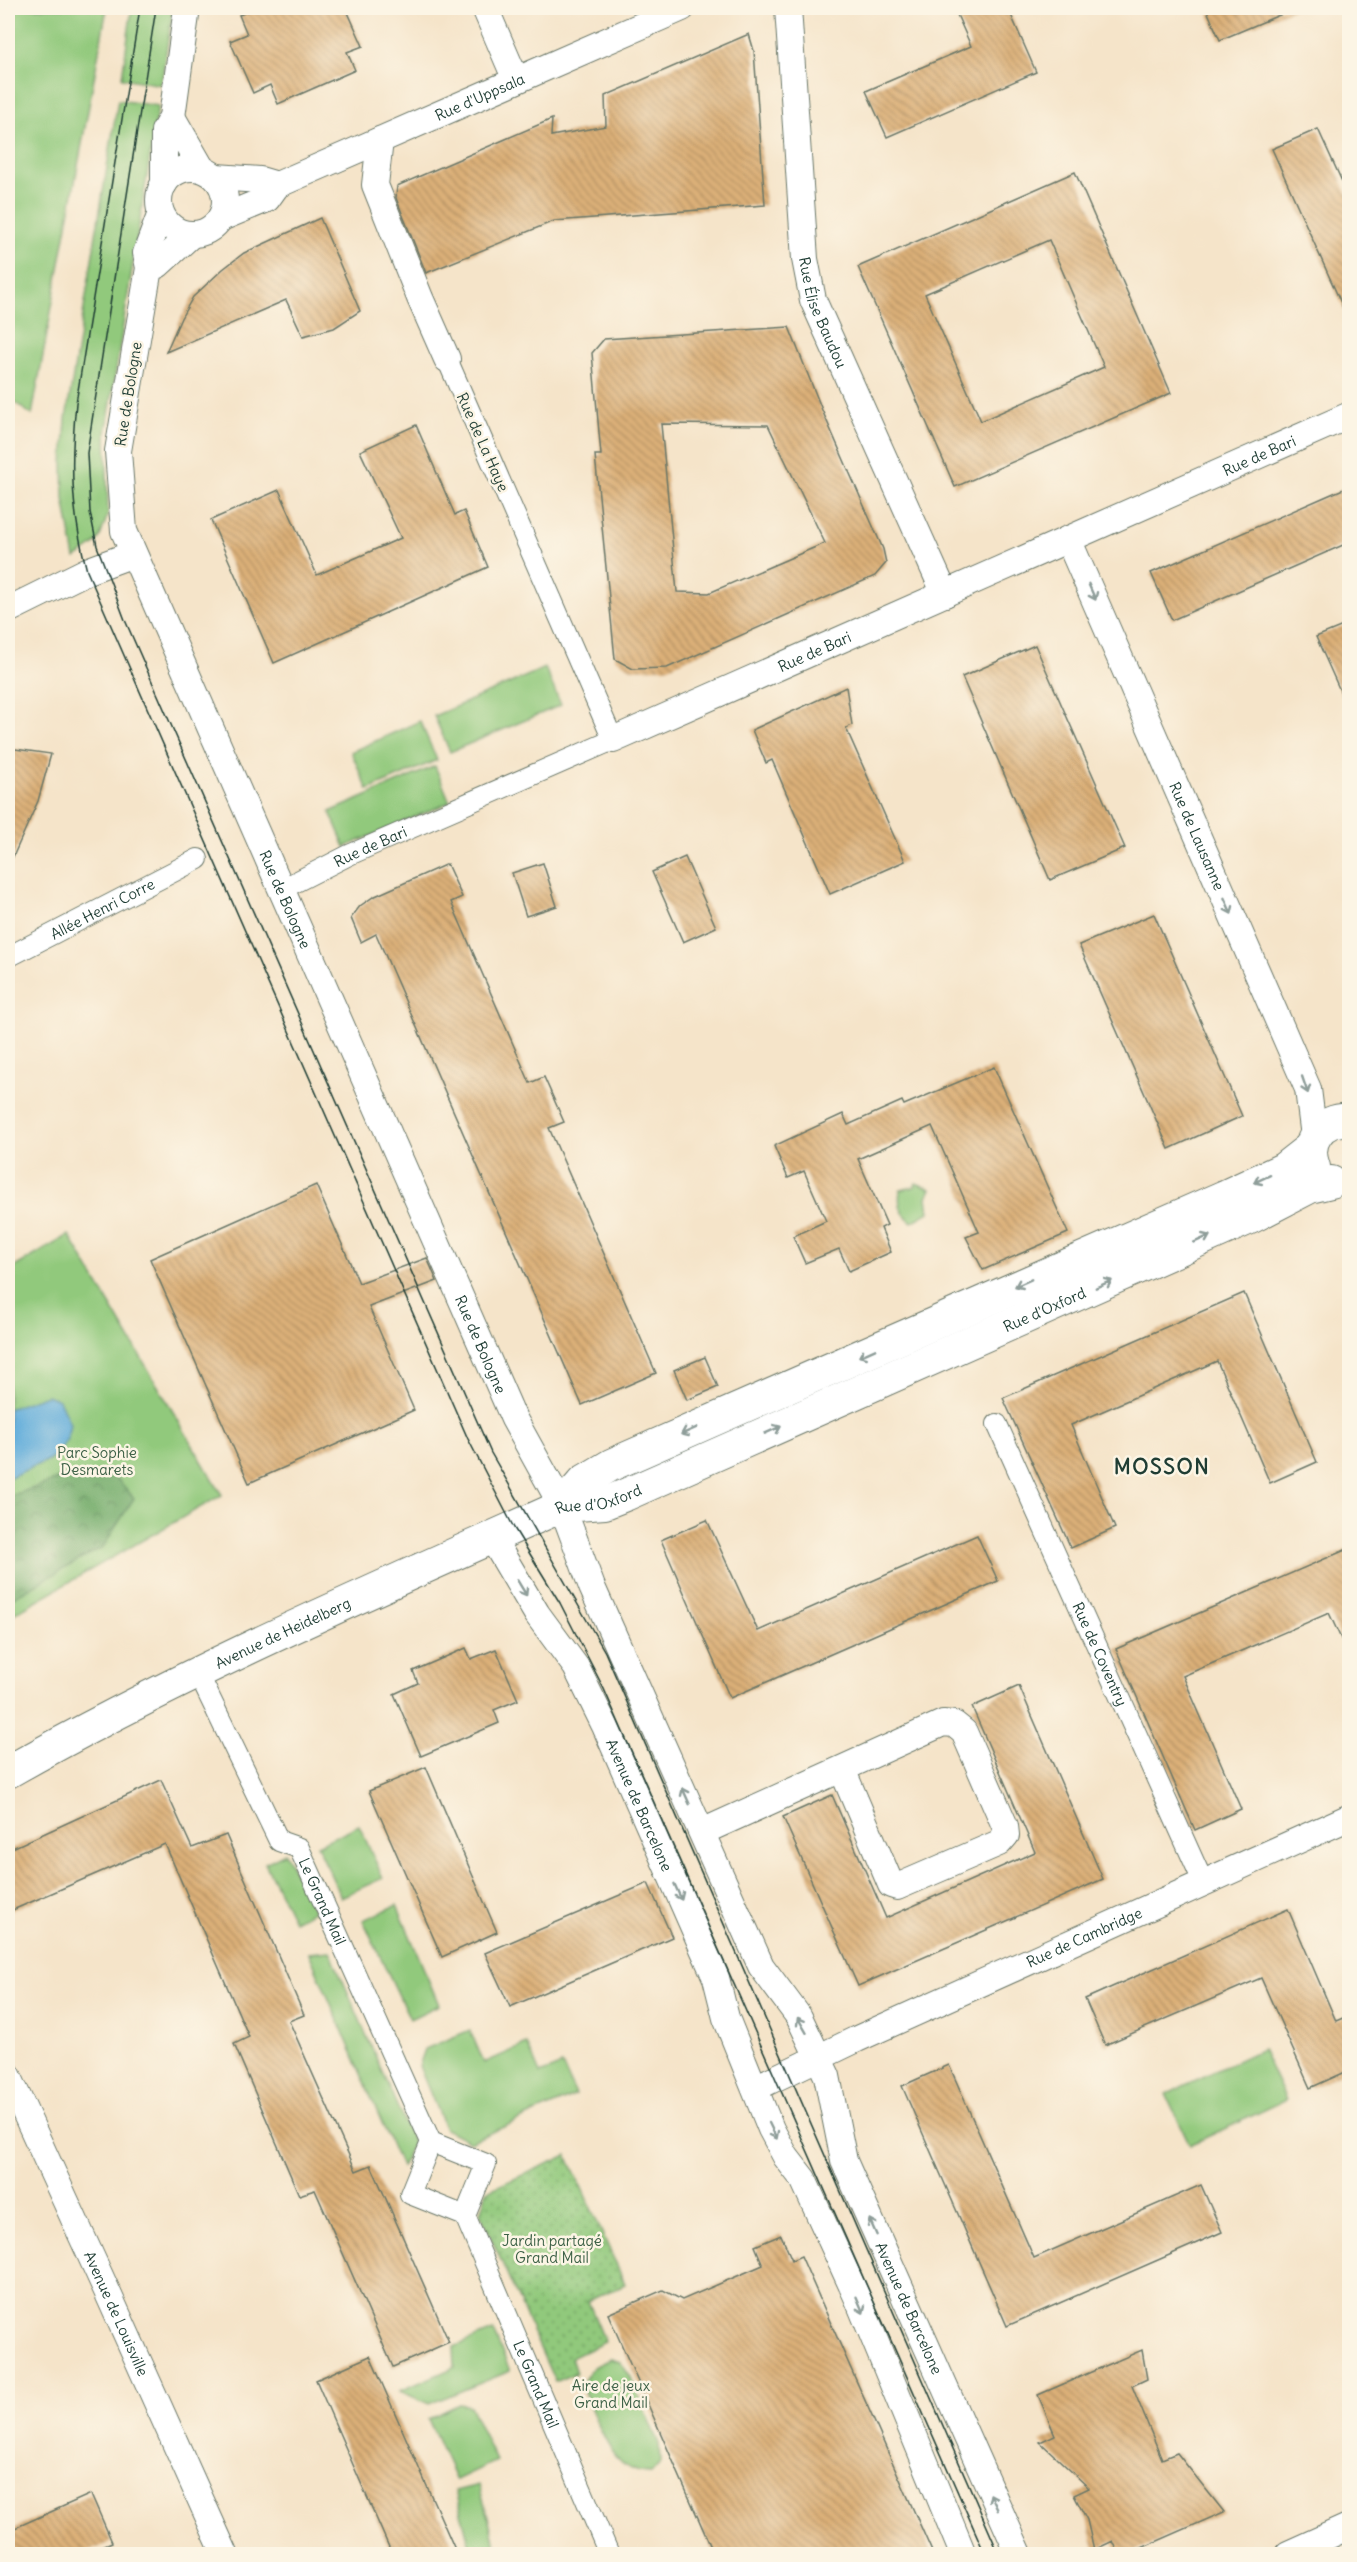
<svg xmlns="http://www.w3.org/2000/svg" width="1357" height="2562" font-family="Delius,sans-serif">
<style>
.green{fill:#91c97c;stroke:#588358;stroke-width:1.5}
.forest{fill:url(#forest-crowns);stroke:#4a7550;stroke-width:1.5}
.garden{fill:url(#garden-dots);stroke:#588358;stroke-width:1.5}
.water{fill:#63aedb;stroke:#417688;stroke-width:1.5}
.building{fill:url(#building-back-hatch);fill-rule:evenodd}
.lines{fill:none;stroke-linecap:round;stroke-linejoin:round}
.pedestrian-casing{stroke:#6a7768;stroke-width:22}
.minor-casing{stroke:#6a7768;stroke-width:28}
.tertiary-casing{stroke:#6a7768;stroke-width:34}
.pedestrian{stroke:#fff;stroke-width:20}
.minor{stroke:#fff;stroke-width:26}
.tertiary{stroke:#fff;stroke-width:32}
.tram{stroke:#1f3d34;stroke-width:1.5}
.oneway{stroke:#8f9e9a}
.labels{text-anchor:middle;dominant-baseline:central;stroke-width:5;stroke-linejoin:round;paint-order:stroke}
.street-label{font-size:15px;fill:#1f3d34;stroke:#fcf5e5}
.park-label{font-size:15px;fill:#3c6046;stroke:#fcf5e5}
.district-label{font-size:21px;font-weight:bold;letter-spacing:1.5px;fill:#1f3d34;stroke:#fcf5e5}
</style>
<defs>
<pattern id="forest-crowns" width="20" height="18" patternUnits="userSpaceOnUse" patternTransform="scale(1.5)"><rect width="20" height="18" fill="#74ad6c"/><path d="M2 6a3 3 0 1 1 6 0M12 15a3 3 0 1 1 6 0" fill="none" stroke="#5f8e5a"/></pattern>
<pattern id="garden-dots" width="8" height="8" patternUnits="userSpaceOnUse" patternTransform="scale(1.5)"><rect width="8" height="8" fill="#91c97c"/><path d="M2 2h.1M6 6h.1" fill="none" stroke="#76a466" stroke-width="1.8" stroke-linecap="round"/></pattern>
<pattern id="building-back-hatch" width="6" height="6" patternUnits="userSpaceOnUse" patternTransform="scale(1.5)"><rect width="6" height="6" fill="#dcb078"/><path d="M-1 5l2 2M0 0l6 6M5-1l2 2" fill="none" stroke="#b29063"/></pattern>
</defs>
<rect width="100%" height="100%" fill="#fcf5e5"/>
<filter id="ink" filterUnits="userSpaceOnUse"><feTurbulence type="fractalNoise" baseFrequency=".0167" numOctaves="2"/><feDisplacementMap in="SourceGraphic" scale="12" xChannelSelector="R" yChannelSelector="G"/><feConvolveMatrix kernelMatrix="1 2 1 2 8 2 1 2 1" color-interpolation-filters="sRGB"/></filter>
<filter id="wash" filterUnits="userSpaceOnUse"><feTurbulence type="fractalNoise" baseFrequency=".008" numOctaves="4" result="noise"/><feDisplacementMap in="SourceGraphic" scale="24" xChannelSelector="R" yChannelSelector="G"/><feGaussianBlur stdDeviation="1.35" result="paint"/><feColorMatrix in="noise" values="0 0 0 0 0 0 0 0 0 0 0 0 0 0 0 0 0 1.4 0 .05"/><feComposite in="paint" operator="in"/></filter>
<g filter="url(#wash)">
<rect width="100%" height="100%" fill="#f5e4c9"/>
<g class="green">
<polygon points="8,8 107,8 32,415 8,397"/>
<polygon points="132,8 173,8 161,85 122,78"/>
<polygon points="118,100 158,106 106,433 108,514 100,537 94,545 75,558 64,499 63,464 66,419"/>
<polygon points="545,668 561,705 450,752 434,716"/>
<polygon points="420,721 437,760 368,790 351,752"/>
<polygon points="435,766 450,802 345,847 330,812"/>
<path d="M 916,1183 L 931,1189 L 927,1197 L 929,1212 L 912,1222 C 900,1212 898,1205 900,1190 L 914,1187 Z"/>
<polygon points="69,1235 222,1495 8,1617 8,1271"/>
<polygon points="359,1825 383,1878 341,1897 317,1845"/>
<polygon points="285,1853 314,1911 294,1921 265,1863"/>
<polygon points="397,1905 439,2005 410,2019 363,1920"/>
<polygon points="330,1951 413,2143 401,2167 309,1953"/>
<polygon points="470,2030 484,2063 527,2044 540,2074 562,2065 576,2095 470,2142 445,2129 419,2066 425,2049"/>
<polygon points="1262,2049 1286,2100 1190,2145 1166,2094"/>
<polygon points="493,2331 510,2371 429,2404 400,2391 455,2367 454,2347"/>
<path d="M 611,2359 L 620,2362 L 630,2376 L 659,2444 L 660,2463 L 651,2473 C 640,2472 633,2472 624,2465 C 608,2453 589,2405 581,2385 C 587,2369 596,2365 611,2359 Z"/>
<polygon points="459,2404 470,2406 496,2461 456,2480 428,2419"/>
<polygon points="479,2485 496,2547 492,2554 472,2554 455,2491"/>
</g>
<polygon class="forest" points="114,1475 134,1498 103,1547 8,1600 8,1497 67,1476"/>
<polygon class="garden" points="567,2155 625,2284 588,2301 605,2342 571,2358 576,2373 555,2382 480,2213 487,2191"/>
<polygon class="water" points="47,1395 59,1400 70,1424 67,1439 55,1457 8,1478 8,1409"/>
<g id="blocks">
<g class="building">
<polygon points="257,8 346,8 363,46 347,52 355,70 278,104 270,85 253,93 230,41 247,34 239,15"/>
<polygon points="954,8 1008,8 1036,72 887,137 866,91 971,46"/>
<polygon points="1206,8 1296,8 1220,40"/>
<polygon points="749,34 754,51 765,205 554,221 426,273 396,198 397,186 552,119 551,136 606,126 605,96"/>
<polygon points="1318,129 1350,199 1350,323 1272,149"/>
<path d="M 1075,172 L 1171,393 L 955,487 L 858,267 ZM 1049,240 L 1104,367 L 981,421 L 925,294 Z"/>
<polygon points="320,218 360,311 334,328 303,336 286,300 166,352 181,318 193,297 223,269 244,253"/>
<path d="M 789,327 L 822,410 L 883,549 L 886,563 L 875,576 L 667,668 L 633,669 L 615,659 L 595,455 L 601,455 L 592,353 L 604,339 ZM 661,424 L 768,425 L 825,543 L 709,593 L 677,592 Z"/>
<polygon points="416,425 455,515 464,511 488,567 274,663 211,520 279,490 317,575 401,538 360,451"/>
<polygon points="1350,486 1350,542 1172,620 1151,573"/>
<polygon points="1350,623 1350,713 1316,637"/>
<polygon points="1035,645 1125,848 1050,880 962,677"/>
<polygon points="846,687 852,725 846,728 905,861 830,894 772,760 766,763 752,730"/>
<polygon points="8,748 51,754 38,801 8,868"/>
<polygon points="685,857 716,927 683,942 652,872"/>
<polygon points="543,863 557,906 526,916 512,873"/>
<polygon points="447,864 462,897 451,902 530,1083 544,1077 564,1122 549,1128 656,1373 582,1405 376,934 361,942 351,918 360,906 373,897"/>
<polygon points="1154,914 1242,1116 1169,1149 1079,945"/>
<polygon points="994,1067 1068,1233 983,1270 966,1237 979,1232 932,1126 858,1159 887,1225 881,1228 891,1252 849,1271 839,1249 805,1263 793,1236 826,1221 804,1171 788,1178 774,1146 843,1114 848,1125 902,1101 904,1105"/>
<polygon points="316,1185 359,1283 427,1258 437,1281 369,1307 414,1410 249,1483 150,1259"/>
<polygon points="1244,1293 1317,1462 1270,1483 1217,1361 1071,1425 1115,1528 1071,1548 1003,1398"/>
<polygon points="705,1357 718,1387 687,1400 674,1370"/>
<polygon points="707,1520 758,1631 977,1535 998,1581 730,1698 661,1540"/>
<polygon points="1350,1548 1350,1658 1329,1613 1183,1676 1241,1809 1195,1830 1116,1649"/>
<polygon points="466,1648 471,1659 496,1649 518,1700 494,1710 499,1723 421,1756 394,1694 418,1683 413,1671"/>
<polygon points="1019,1686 1103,1879 858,1986 783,1817 832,1795 886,1918 1035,1852 972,1707"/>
<polygon points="426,1767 497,1932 442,1957 369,1791"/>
<polygon points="161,1780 192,1848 226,1835 304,2015 289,2021 356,2171 371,2165 449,2342 393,2367 315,2190 299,2195 234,2044 249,2037 165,1844 8,1912 8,1850"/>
<polygon points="648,1883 672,1937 510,2007 485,1953"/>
<polygon points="1288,1909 1336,2021 1350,2015 1350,2070 1310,2088 1261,1978 1105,2045 1085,1999"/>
<polygon points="949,2065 1034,2258 1201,2185 1222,2232 1007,2326 902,2086"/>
<polygon points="781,2235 792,2260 801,2256 933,2554 714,2554 608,2314 663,2290 682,2300 763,2265 755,2246"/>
<polygon points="1142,2350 1147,2379 1132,2386 1162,2459 1177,2453 1224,2512 1128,2554 1119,2554 1113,2541 1094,2550 1087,2520 1074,2495 1089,2488 1040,2442 1055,2435 1038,2395"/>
<polygon points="370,2356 422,2475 457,2554 392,2554 316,2380"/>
<polygon points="91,2494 112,2542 83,2554 8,2554 8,2531"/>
</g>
</g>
</g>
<g filter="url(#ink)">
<use href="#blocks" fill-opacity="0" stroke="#6a7768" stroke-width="1.5"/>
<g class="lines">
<g class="pedestrian-casing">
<g id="pedestrian">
<path id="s1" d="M 282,889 L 349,855 L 613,740 L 447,359"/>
<path id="s2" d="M 8,957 L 198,859"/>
<path id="s3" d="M 997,1424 L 1204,1884"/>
<path id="s4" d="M 198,1673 L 279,1841 L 299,1848 L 431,2142 L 486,2164 L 465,2216"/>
<path id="s5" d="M 431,2142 L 410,2194 L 465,2216 L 609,2554"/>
</g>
</g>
<g class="minor-casing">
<g id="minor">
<polyline points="485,8 516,80"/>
<path id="s6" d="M 788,8 L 805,259 L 813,300 L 945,594"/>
<polyline points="172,117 202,169"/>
<polyline points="380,140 375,185 420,298 447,359"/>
<circle cx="192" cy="201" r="33"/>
<polyline points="216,177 260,180 277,185"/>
<polyline points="164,184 164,131 172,117 187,8"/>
<path id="s7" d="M 161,213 L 146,253 L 149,268 L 118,451 L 124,531 L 514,1419 L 562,1506 L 592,1587 L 761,1966 L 799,2017 L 827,2076 L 844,2161 L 1019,2554"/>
<path id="s8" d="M 221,218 L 267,199 L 277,185 L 682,8"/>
<polyline points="149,268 158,265 191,235"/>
<path id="s9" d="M 1068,539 L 1308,1089 L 1314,1137"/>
<polyline points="8,610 87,571 133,554"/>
<path id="s10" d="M 613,740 L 1350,415"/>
<path id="s11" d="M 492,1538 L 537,1614 L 576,1667 L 605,1726 L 716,1978 L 726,2018 L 771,2129 L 786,2157 L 803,2179 L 857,2297 L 963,2554"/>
<polyline points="702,1832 943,1723 954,1724 964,1732 1005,1826 1006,1835 999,1843 897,1887 891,1885 842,1769"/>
<path id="s12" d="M 8,2075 L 106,2289 L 225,2554"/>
<path id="s13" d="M 755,2088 L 857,2039 L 1350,1817"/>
<polyline points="1288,2554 1350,2526"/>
</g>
</g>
<g class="tertiary-casing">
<g id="tertiary">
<path d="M 1314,1167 C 1304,1141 1321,1118 1350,1120"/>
<polyline points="562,1506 584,1481 611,1465 1225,1196 1283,1169 1311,1147"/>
<path id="s14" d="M 8,1772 C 186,1671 375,1590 562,1506 L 605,1503 L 625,1495 L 1252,1217 L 1310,1187 L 1331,1182"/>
</g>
</g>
<use href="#pedestrian" class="pedestrian"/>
<use href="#minor" class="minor"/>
<use href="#tertiary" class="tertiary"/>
<g class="tram">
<path d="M 140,8 L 76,403 C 70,465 71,510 87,571 L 468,1439 L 514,1528 L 560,1603 L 604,1689 L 985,2554"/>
<polyline points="156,8 87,453 90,512 97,546 125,620 491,1453 605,1652 999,2554"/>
</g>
</g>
<defs><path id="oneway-shaft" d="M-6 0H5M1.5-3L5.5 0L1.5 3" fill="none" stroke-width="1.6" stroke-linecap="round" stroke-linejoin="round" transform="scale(1.5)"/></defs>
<g class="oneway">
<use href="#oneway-shaft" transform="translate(1092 592) rotate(66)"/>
<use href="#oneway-shaft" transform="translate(1228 906) rotate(66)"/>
<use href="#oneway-shaft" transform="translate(1305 1085) rotate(71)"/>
<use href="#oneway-shaft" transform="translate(1262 1179) rotate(155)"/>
<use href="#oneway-shaft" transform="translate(1202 1239) rotate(-24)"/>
<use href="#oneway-shaft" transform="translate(1023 1283) rotate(156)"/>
<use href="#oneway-shaft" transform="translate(1104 1284) rotate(-24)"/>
<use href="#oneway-shaft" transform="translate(867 1353) rotate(156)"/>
<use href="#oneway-shaft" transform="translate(773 1430) rotate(-24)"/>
<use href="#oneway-shaft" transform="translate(689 1431) rotate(156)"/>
<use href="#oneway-shaft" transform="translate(522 1588) rotate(59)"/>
<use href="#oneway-shaft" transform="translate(686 1796) rotate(-114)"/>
<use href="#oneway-shaft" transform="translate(678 1892) rotate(66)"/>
<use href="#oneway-shaft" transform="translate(802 2025) rotate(-120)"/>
<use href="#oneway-shaft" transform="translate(773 2131) rotate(64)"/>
<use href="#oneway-shaft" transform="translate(873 2227) rotate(-114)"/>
<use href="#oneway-shaft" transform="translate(860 2305) rotate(67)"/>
<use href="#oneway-shaft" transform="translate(994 2502) rotate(-115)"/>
</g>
</g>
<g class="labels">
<g class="street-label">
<text stroke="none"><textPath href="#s8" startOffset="288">Rue d'Uppsala</textPath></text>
<text stroke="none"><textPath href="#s6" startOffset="308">Rue Élise Baudou</textPath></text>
<text transform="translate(128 394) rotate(-81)">Rue de Bologne</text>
<text transform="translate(483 442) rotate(66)">Rue de La Haye</text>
<text stroke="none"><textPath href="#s10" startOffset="706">Rue de Bari</textPath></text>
<text stroke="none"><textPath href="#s10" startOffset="220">Rue de Bari</textPath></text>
<text stroke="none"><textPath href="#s9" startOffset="324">Rue de Lausanne</textPath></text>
<text stroke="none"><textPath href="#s1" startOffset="98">Rue de Bari</textPath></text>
<text stroke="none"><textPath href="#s7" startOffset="726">Rue de Bologne</textPath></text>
<text stroke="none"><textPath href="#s2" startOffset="106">Allée Henri Corre</textPath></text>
<text stroke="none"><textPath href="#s14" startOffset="1138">Rue d'Oxford</textPath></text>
<text stroke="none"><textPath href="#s7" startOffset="1212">Rue de Bologne</textPath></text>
<text stroke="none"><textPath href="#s14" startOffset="652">Rue d'Oxford</textPath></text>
<text stroke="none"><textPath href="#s14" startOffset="308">Avenue de Heidelberg</textPath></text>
<text stroke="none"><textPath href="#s3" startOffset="252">Rue de Coventry</textPath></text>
<text stroke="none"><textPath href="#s11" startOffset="306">Avenue de Barcelone</textPath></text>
<text stroke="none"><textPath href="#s4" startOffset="266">Le Grand Mail</textPath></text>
<text stroke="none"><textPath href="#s13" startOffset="362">Rue de Cambridge</textPath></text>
<text stroke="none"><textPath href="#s7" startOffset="2271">Avenue de Barcelone</textPath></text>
<text stroke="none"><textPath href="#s12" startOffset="262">Avenue de Louisville</textPath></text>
<text stroke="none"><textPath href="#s5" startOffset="298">Le Grand Mail</textPath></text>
</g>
<g class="park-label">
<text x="97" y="1452">Parc Sophie<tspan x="97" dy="17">Desmarets</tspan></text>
<text x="552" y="2240">Jardin partagé<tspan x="552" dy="17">Grand Mail</tspan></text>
<text x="611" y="2385">Aire de jeux<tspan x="611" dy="17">Grand Mail</tspan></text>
</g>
<g class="district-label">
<text x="1162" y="1466">MOSSON</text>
</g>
</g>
<rect width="1357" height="2562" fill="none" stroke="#fcf5e5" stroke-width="30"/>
</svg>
